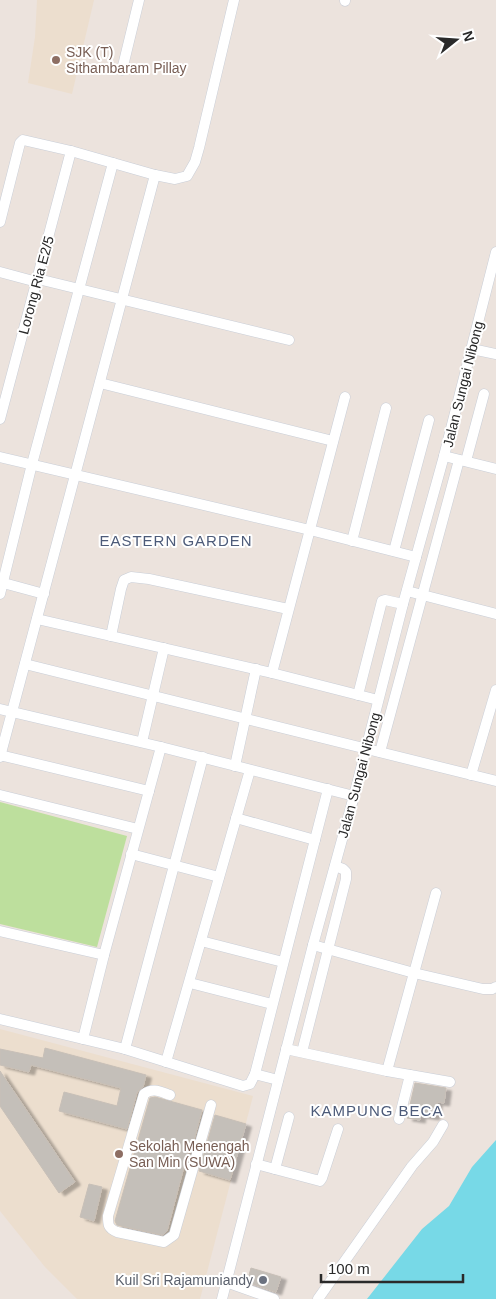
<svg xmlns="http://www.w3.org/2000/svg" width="496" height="1299" font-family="Arial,sans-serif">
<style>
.education{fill:#ecdece}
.park{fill:#bddf9d}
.water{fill:#77d9e7}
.building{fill:#c4bfb9;stroke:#c7bfb7;filter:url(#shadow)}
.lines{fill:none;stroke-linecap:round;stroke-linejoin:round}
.minor-casing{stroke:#c9ced7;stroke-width:11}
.minor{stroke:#fff;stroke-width:10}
.education-dot{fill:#8d6e63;stroke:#fff;stroke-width:2}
.worship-dot{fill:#6b7280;stroke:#fff;stroke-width:2}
.labels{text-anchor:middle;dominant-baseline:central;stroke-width:4;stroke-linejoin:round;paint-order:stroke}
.education-label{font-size:14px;fill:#785e54;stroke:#fff;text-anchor:start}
.street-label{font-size:14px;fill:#2a2a2a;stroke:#fff}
.worship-label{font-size:14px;fill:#5b616d;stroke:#fff;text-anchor:end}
.neighbourhood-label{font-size:15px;letter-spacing:1px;fill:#4d5b79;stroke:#fff}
</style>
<defs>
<filter id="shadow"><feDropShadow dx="5.5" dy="3" stdDeviation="1" flood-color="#0004"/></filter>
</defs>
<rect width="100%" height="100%" fill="#ece3dd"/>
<g class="education">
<polygon points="37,0 94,0 72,94 28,83 35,37"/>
<polygon points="0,1029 253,1096 200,1299 77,1299 45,1267 0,1211"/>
</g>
<polygon class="park" points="0,802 127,836 97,947 0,924"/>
<polygon class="water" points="496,1140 496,1299 367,1299 422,1229 449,1206 472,1167"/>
<g class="building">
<polygon points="45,1048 146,1075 143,1087 137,1092 127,1129 59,1111 64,1092 117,1106 121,1088 31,1065 29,1072 0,1065 0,1049 43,1058"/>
<polygon points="0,1071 75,1182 59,1193 0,1106"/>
<polygon points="415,1083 446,1088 444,1103 437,1102 434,1117 420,1115 420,1120 407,1118"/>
<polygon points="155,1097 202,1110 192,1147 190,1147 187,1155 167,1231 163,1235 117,1225 115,1221 150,1098"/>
<polygon points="215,1115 246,1124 230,1180 199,1171"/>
<polygon points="89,1184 102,1187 94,1221 80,1217"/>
<polygon points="251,1268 281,1277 276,1292 247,1282"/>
</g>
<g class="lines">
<g class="minor-casing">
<g id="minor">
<polyline points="345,1 345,0"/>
<polyline points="122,70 139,0"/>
<polyline points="0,222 20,143 23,140 71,151 155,175 175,179 187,176 195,162 199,148 234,0"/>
<polyline points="0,272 37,282"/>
<polyline points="38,279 289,340"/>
<polyline points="472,349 496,354"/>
<polyline points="100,383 333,441"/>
<polyline points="0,419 71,151"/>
<polyline points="444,456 496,469"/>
<polyline points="0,457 310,530 416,557"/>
<polyline points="466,461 484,394"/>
<polyline points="352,541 386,408"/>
<polyline points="394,551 429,420"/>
<polyline points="0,582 44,594"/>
<polyline points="407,591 496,614"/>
<polyline points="0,594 32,464 113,163"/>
<polyline points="37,619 272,673 378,700"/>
<polyline points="111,636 121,589 124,580 131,577 149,579 288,609"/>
<polyline points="25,664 496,781"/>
<polyline points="272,673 345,397"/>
<polyline points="358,695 382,601 385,600 403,604"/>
<polyline points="0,709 161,747 354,796"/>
<polyline points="142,742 164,648"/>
<polyline points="380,752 459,460"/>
<polyline points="0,755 149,791"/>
<polyline points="0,757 155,175"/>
<polyline points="235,766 256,669"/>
<polyline points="471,775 496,690"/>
<polyline points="0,795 138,829"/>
<polyline points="236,818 315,840"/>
<polyline points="131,854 219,877"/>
<polyline points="0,931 104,955"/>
<polyline points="201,941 283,962"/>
<polyline points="313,945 414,973 483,989 492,989 496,987"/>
<polyline points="190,983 272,1004"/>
<polyline points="0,1019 125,1049 243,1086 250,1084 255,1074 328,789"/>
<polyline points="83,1039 104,955 161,747"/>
<polyline points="125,1049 203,757"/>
<polyline points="286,1049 387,1071 450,1082"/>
<polyline points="302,1052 346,879 346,872 343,869 335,866"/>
<polyline points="166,1062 250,770"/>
<polyline points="387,1071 436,893"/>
<polyline points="255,1074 278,1080"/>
<path d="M 170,1095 C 161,1092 153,1087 144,1094 L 108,1216 C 108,1225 108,1228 117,1232 L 164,1242 L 174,1235 L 211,1105"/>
<polyline points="399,1119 410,1075"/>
<polyline points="256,1164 320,1181 322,1178 338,1129"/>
<polyline points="275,1169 289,1117"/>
<polyline points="226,1282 274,1299"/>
<polyline points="222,1299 313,945 354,796 403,604 444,456 496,252"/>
<polyline points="318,1299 412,1166 433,1142 443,1125"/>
</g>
</g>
<use href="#minor" class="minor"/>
</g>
<g class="education-dot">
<circle cx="56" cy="60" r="5"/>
<circle cx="119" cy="1154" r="5"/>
</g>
<circle class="worship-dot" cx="263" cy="1280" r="5"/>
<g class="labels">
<g class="education-label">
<text x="66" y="52">SJK (T)<tspan x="66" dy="16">Sithambaram Pillay</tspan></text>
<text x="129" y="1146">Sekolah Menengah<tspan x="129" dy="16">San Min (SUWA)</tspan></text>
</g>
<g class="street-label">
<text transform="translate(36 285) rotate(-75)">Lorong Ria E2/5</text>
<text transform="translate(463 384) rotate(-76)">Jalan Sungai Nibong</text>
<text transform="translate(359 775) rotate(-75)">Jalan Sungai Nibong</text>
</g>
<g class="worship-label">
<text x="253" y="1280">Kuil Sri Rajamuniandy</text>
</g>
<g class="neighbourhood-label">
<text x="176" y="540">EASTERN GARDEN</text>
<text x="377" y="1110">KAMPUNG BECA</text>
</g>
</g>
<g transform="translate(456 40) rotate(73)" stroke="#ffffff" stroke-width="4" paint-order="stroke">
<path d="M0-4L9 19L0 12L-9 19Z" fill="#2a2a2a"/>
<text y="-8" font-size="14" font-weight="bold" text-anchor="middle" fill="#2a2a2a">N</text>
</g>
<path d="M321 1274v8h142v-8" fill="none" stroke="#2a2a2a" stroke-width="2.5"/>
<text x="328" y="1274" font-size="15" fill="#2a2a2a" stroke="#ffffff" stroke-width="4" paint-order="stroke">100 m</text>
</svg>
